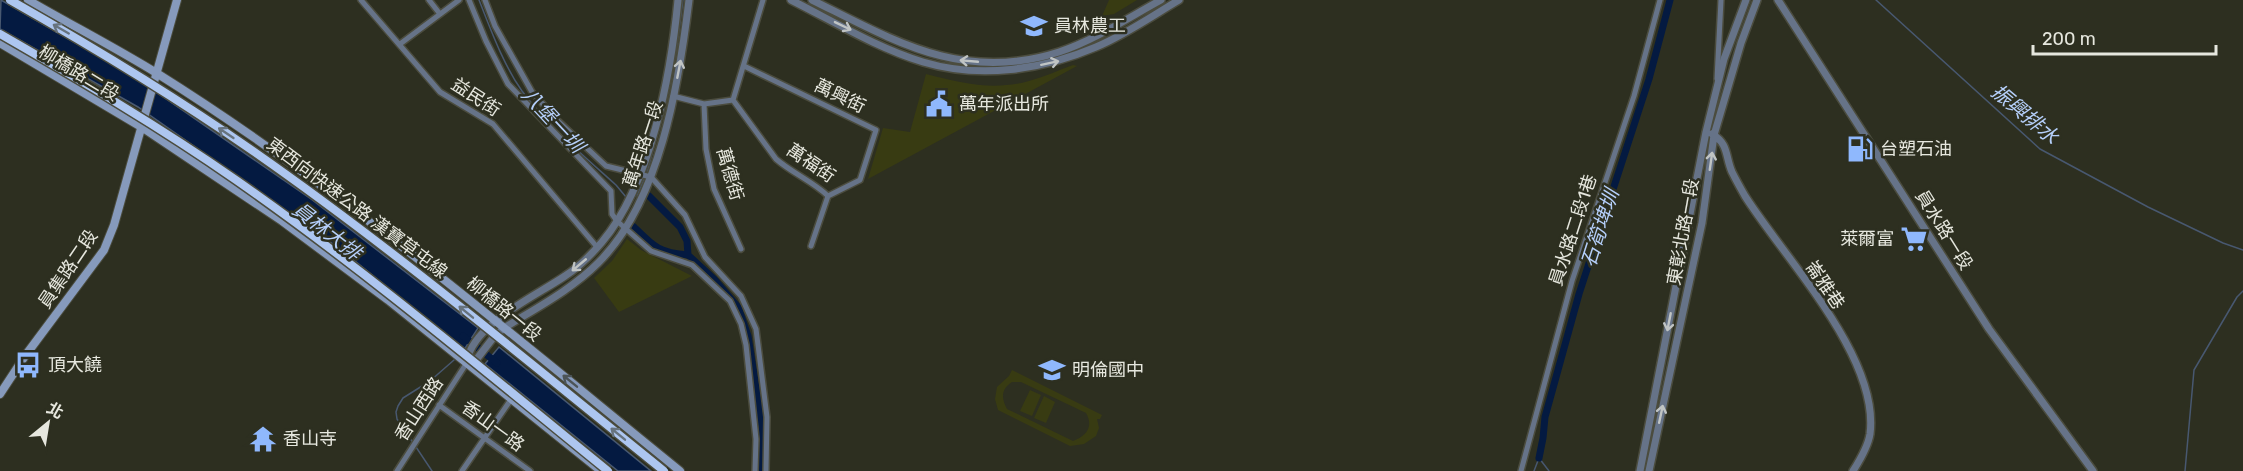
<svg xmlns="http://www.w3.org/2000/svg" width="2243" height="471" viewBox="0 0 2243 471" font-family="Rubik,'Noto Sans TC',sans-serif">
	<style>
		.green { fill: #383b12; fill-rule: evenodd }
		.water { fill: #041a41; stroke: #485870; stroke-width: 1.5 }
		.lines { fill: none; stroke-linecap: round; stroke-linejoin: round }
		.stream { stroke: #485870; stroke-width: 1.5 }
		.canal { stroke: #041a41; stroke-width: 7 }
		.minor-casing { stroke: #4b4c3e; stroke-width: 8 }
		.tertiary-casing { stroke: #4b4c3e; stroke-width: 10 }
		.secondary-casing { stroke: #4b4c3e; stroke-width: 10 }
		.minor { stroke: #667388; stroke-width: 5 }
		.tertiary { stroke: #667388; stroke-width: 7 }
		.secondary { stroke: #869abc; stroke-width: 8 }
		.trunk-bridge-casing { stroke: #4b4c3e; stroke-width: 11; stroke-linecap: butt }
		.trunk-bridge { stroke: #adc6f0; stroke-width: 8 }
		.oneway { stroke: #c0c4c4 }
		.oneway2 { stroke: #67737e }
		.oneway3 { stroke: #4c5457 }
		.labels { text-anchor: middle; stroke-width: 5; stroke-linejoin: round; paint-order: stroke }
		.poi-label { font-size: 18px; fill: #e6e7de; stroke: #2d2f20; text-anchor: start }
		.street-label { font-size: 18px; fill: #e6e7de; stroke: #2d2f20 }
		.water-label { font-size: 20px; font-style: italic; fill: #b5cffa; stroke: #2d2f20 }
	</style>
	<rect width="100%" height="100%" fill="#2d2f20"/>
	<path class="green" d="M1109 0H1137L1114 14 1102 16Z
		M1073 65 1077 66 868 179 883 128 910 132 926 74C960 83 994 91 1029 81 1044 77 1059 70 1073 65Z
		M627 239 641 250 692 276 619 312 594 278 612 261Z
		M1012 370 1102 415 1100 419H1097L1099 428 1096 436 1084 444 1070 446 998 410 995 399 997 387 1009 376ZM1012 382H1021L1086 413C1094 427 1086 436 1073 441L1007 409C1001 398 1001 389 1012 382Z
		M1030 390 1041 395 1032 416 1020 411Z
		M1044 396 1055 402 1046 423 1034 418Z"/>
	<path class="water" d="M1 0 133 76 311 199 478 328 464 350 339 248 138 107 0 29Z
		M499 347 651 471H618L485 364Z"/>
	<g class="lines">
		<path class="stream" d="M479 0C491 30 503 64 522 91 548 126 584 156 616 185L626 197
			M1876 0 2040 149 2148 207 2223 243 2243 250
			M647 173 667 95 677 46 683 0
			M637 196 645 177
			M413 443 397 419 396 412 398 406 403 398 430 381 454 360
			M416 447 432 471
			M1534 471 1539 458 1549 471
			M2185 471 2194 370 2237 297 2243 291"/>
		<path class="canal" d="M649 196 680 227 687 241 688 255 714 279 738 307 748 336 762 427 761 471
			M634 227C654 247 659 253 688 255
			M463 336 497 363
			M1539 458 1543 438 1545 417 1579 294 1649 79 1670 0"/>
		<g class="minor-casing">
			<path id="minor" d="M361 0 440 92 493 124 597 247
				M429 0 440 14
				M469 0 486 41 508 84 611 191 612 214 617 221 651 251 692 265 730 301 741 324 746 345 756 439 755 471
				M485 0 495 26 532 92 557 120 606 166 651 177 685 215 705 257 741 296 756 329 767 417 766 471
				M400 44 459 0
				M744 66 876 130 860 180 828 196
				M1717 79 1721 0
				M673 96 704 104 733 100 763 0
				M733 100 776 159C792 173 812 181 828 196
				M704 104 706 149 714 189 741 249
				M811 246 828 196
				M439 405 530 471
				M397 471 466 364
				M462 471 512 398
				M1521 471 1572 281 1634 96 1660 0"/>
		</g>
		<g class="tertiary-casing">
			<path id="tertiary" d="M791 0C833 21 877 48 923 62 980 79 1042 70 1096 47 1125 35 1152 16 1179 0
				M812 0C895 41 963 83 1059 52 1095 40 1128 18 1161 0
				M1778 0 1989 329 2093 471
				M1712 134C1729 144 1725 156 1732 172 1736 180 1741 189 1745 196 1785 259 1880 357 1870 434 1868 447 1860 460 1853 471
				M467 361C473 324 536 296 565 276 579 267 591 255 602 242 651 184 671 74 678 0
				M469 363 476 360 493 338 504 328C536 308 571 290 598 263 660 202 679 83 689 0
				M1640 471 1706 132 1724 59 1746 0
				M1649 471 1702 223 1714 135 1741 43 1757 0"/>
		</g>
		<g class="secondary-casing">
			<path id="secondary" d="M28 0C71 25 116 48 158 74 343 190 511 334 680 471
				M0 43 143 128 282 221 388 300 601 471
				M0 394 25 356 104 250 114 225 177 0"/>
		</g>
		<use href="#minor" class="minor"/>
		<use href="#tertiary" class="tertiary"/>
		<use href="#secondary" class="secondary"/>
		<g class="trunk-bridge-casing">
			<path id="trunk-bridge" d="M10 0C93 47 174 96 253 151 395 250 529 362 664 471
				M0 34C80 80 160 127 236 180 365 270 486 372 608 471"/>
		</g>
		<use href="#trunk-bridge" class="trunk-bridge"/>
	</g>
	<defs><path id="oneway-shaft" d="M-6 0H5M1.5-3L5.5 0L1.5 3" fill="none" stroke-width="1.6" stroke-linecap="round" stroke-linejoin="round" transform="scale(1.5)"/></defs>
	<g class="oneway">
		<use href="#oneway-shaft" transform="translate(843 26) rotate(26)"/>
		<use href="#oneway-shaft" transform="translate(969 61) rotate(-175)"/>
		<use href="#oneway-shaft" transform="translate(1050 63) rotate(-12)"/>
		<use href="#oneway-shaft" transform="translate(679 69) rotate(-79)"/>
		<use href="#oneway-shaft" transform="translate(1711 161) rotate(-82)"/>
		<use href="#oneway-shaft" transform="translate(579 265) rotate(140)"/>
		<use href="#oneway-shaft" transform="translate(1669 322) rotate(101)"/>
		<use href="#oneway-shaft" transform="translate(1661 414) rotate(-78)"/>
	</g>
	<g class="oneway2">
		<use href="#oneway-shaft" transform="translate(61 29) rotate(-150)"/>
		<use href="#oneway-shaft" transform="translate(226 133) rotate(-146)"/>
		<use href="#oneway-shaft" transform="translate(466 312) rotate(-141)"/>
		<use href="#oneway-shaft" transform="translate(618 434) rotate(-141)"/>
	</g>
	<use class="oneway3" href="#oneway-shaft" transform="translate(570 381) rotate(-141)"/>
	<defs>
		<g id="school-bare" transform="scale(2.07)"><path d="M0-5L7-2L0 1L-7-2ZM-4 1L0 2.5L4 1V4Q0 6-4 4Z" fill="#8fb8fd" stroke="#2d2f20" stroke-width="2.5" paint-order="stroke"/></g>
		<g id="civic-bare" transform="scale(2.07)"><path d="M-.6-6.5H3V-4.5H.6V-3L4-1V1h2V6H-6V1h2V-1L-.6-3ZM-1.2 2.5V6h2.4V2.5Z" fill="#8fb8fd" stroke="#2d2f20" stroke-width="2.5" paint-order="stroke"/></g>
		<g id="fuel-bare" transform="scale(2.07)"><path d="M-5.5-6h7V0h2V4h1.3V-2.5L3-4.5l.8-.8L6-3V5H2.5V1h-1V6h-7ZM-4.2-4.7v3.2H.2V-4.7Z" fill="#8fb8fd" stroke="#2d2f20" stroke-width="2.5" paint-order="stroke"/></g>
		<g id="supermarket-bare" transform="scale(2.07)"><path d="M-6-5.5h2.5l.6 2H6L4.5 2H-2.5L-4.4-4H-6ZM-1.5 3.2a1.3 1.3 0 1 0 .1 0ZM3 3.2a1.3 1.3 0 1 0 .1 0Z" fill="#8fb8fd" stroke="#2d2f20" stroke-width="2.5" paint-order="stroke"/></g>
		<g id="bus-bare" transform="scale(2.07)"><path d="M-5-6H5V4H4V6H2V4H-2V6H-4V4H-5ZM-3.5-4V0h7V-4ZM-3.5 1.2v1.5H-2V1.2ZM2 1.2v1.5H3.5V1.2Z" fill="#8fb8fd" stroke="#2d2f20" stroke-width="2.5" paint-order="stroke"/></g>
		<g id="temple-bare" transform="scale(2.07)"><path d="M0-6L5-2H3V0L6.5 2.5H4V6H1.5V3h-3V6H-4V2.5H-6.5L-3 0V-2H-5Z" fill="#8fb8fd" stroke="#2d2f20" stroke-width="2.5" paint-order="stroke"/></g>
	</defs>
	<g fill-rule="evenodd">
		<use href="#school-bare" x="1034" y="26"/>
		<use href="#civic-bare" x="939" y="104"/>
		<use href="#fuel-bare" x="1860" y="149"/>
		<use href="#supermarket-bare" x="1914" y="239"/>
		<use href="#bus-bare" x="28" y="365"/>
		<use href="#school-bare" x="1052" y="370"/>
		<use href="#temple-bare" x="263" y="439"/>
	</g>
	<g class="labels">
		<g class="poi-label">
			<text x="1054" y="32">員林農工</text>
			<text x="959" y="110">萬年派出所</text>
			<text x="1880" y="155">台塑石油</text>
			<text x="1894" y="245" text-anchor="end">萊爾富</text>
			<text x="48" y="371">頂大饒</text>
			<text x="1072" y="376">明倫國中</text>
			<text x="283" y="445">香山寺</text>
		</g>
		<g class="street-label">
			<text transform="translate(79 73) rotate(31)" y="6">柳橋路二段</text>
			<text transform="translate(840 96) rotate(26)" y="6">萬興街</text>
			<text transform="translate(476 97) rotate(33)" y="6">益民街</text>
			<text transform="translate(643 144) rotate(-72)" y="6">萬年路一段</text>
			<text transform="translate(811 163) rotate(34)" y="6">萬福街</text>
			<text transform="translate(730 174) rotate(74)" y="6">萬德街</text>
			<text transform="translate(357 208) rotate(37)" y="6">東西向快速公路 漢寶草屯線</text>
			<text transform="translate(1573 230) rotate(-72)" y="6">員水路二段1巷</text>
			<text transform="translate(1944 230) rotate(58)" y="6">員水路一段</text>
			<text transform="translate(1683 232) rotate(-80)" y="6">東彰北路一段</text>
			<text transform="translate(68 269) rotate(-56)" y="6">員集路二段</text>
			<text transform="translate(1825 285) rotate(56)" y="6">崙雅巷</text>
			<text transform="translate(504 309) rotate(39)" y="6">柳橋路一段</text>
			<text transform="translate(419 409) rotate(-57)" y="6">香山西路</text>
			<text transform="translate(493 426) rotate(36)" y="6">香山一路</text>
		</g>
		<g class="water-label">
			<text transform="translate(2025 114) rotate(40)" y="7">振興排水</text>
			<text transform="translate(553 120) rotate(47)" y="7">八堡一圳</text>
			<text transform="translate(1600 228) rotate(-72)" y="7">石筍埤圳</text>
			<text transform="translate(327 231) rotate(38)" y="7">員林大排</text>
		</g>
	</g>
	<g transform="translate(48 423) rotate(30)" stroke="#2d2f20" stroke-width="4.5" paint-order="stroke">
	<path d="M0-4.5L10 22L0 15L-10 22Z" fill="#e6e7de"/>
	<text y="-9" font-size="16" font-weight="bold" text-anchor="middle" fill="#e6e7de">北</text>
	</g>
	<path d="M2033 45v9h183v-9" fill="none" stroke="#e6e7de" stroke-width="3"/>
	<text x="2042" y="45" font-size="18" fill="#e6e7de" stroke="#2d2f20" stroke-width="4.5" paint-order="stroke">200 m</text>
</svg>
